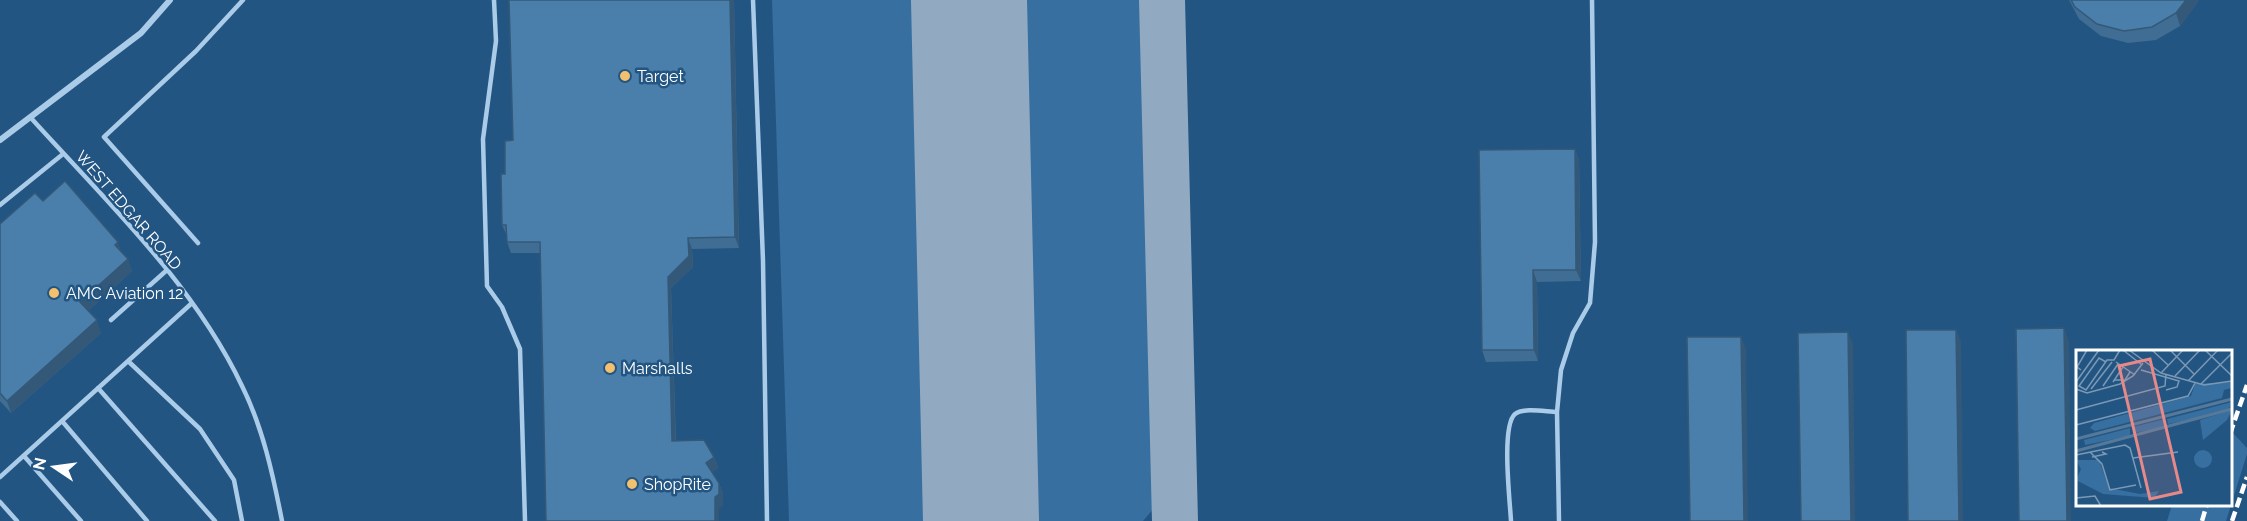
<svg xmlns="http://www.w3.org/2000/svg" width="2247" height="521" viewBox="0 0 2247 521" font-family="Raleway,sans-serif">
	<style>
		.green { fill: #376fa0 }
		.lines { fill: none; stroke-linecap: round; stroke-linejoin: round }
		.taxiway { stroke: #91aac1; stroke-width: 46 }
		.runway { stroke: #91aac1; stroke-width: 116 }
		.service { stroke: #abcce8; stroke-width: 4.5 }
		.minor { stroke: #abcce8; stroke-width: 6 }
		.rail { stroke: #fff; stroke-width: 4.5; stroke-dasharray: 10 4.5; stroke-linecap: butt }
		.wall { fill: #406d93 }
		.shaded-wall { fill: #345978 }
		.building { fill: #4b7fab; stroke: #345978; stroke-width: 1.5 }
		.poi-dot { fill: #f3c16d; stroke: #235583; stroke-width: 2 }
		.labels { text-anchor: middle; stroke-width: 5; stroke-linejoin: round; paint-order: stroke }
		.poi-label { font-size: 16px; fill: #fff; stroke: #235583; text-anchor: start }
		.street-label { font-size: 16px; fill: #fff; stroke: #235583 }
		.inset-river { fill: none; stroke: #567999; stroke-width: 3 }
		.inset-road { fill: none; stroke: #7b99b5; stroke-width: 1.5 }
		.view { fill: #e88989; fill-opacity: 0.15; stroke: #e88989; stroke-width: 3 }
		.inset-edge { fill: none; stroke: #fff; stroke-width: 3 }
	</style>
	<rect width="100%" height="100%" fill="#235583"/>
	<path class="green" d="M772 0H922L934 521H789Z
		M1019 0H1144L1147 8 1159 489 1155 507 1143 521H1031Z
		M2231 431 2247 448V454L2226 521H2167L2172 505 2230 504Z"/>
	<g class="lines">
		<path class="taxiway" d="M1162 0 1175 521"/>
		<path class="runway" d="M969 0 981 521"/>
		<path class="service" d="M494 0 496 41 483 139 487 286 502 307 520 349 525 521
			M753 0 763 261 767 521
			M31 118C107 202 193 283 242 386 263 428 273 475 282 521
			M0 205 63 154
			M198 243 104 137 196 51 243 0
			M111 320 167 270
			M128 361 200 429 234 480 242 521
			M98 388 215 521
			M62 421 147 521
			M24 456 81 521
			M0 477 192 303
			M0 502 17 521
			M1511 521C1510 501 1501 426 1515 414 1524 407 1547 412 1557 412
			M1559 521 1557 412 1561 370 1573 333 1590 303 1595 242 1592 0"/>
		<path class="minor" d="M0 140 141 33 170 0"/>
		<path class="rail" d="M2230 434 2247 385
			M2202 521 2207 504
			M2232 521 2247 477"/>
	</g>
	<path class="wall" d="M734 0 739 248 692 249 693 267 671 288 676 441 714 457 718 468 712 472 719 483 723 494V505L719 508 540 253H511L507 242V236L502 225 505 174 513 140Z
		M2069 0H2198L2197 3 2180 26 2156 40 2128 43 2101 36 2079 19Z
		M1575 149 1579 161 1581 281 1537 282 1538 361 1486 362 1482 350Z
		M0 224 122 253 132 271 88 311 101 333 11 413 0 401Z"/>
	<path class="shaded-wall" d="M730 0H734L739 248 735 237Z
		M2186 0H2198L2197 3 2180 26 2176 13Z
		M1575 149 1579 161 1581 281 1576 270Z
		M688 238 692 249 693 267 671 288 676 452 672 441 668 277Z
		M118 242 122 254 115 245Z
		M128 259 132 271 85 314 80 302Z
		M1533 270 1537 282 1538 361 1534 350Z
		M97 320 101 333 11 413 7 401Z
		M2064 328 2069 341 2071 521H2067Z
		M1956 330 1961 342 1963 521H1959Z
		M1848 332 1853 344 1855 521H1851Z
		M1741 337 1746 349 1748 521H1744Z
		M714 457 718 468 710 474 706 463Z
		M719 483 723 494V505L719 508V521H715V497Z"/>
	<path class="building" d="M509 0H730L735 237 688 238 689 256 668 277 672 441 704 440 714 457 706 463 719 483V494L715 497V521H546L540 242H507L506 225H502L501 174H505V141L513 140Z
		M2071 0H2186L2176 13 2152 27 2124 31 2097 24 2075 7Z
		M1575 149 1576 270H1533L1534 350H1482L1479 150Z
		M65 181 118 242 115 245 128 259 80 302 97 320 7 401 0 393V224L35 193 43 201Z
		M2064 328 2067 521H2019L2016 329Z
		M1906 330H1956L1959 521H1908Z
		M1848 332 1851 521H1801L1798 333Z
		M1687 337H1741L1744 521H1690Z"/>
	<g class="poi-dot">
		<circle cx="625" cy="76" r="6"/>
		<circle cx="54" cy="293" r="6"/>
		<circle cx="610" cy="368" r="6"/>
		<circle cx="632" cy="484" r="6"/>
	</g>
	<g class="labels">
		<g class="poi-label">
			<text x="637" y="82">Target</text>
			<text x="66" y="299">AMC Aviation 12</text>
			<text x="622" y="374">Marshalls</text>
			<text x="644" y="490">ShopRite</text>
		</g>
		<g class="street-label">
			<text transform="translate(129 210) rotate(49)" y="6">WEST EDGAR ROAD</text>
		</g>
	</g>
	<g transform="translate(2076 350)">
		<rect width="156" height="156" fill="#235583"/>
		<path d="M156 32V42L155 38 148 40 146 48 19 81 14 78 18 73 115 46 119 34ZM156 52 152 61 92 74 91 69ZM156 60 151 70 127 90 124 70ZM89 69V77L58 83 57 77ZM54 78V86L9 95 8 90ZM118 109a9 9 0 1 1 18 0a9 9 0 1 1-18 0ZM0 110H23L33 138 64 144 83 141 78 148 27 144 0 130 5 119Z" fill="#376fa0"/>
		<path class="inset-river" d="M0 89 156 49M0 101 156 59"/>
		<path class="inset-road" d="M47 0 66 15M53 0 85 23 128 35 156 31M76 0 92 15M94 0 118 24M129 0 156 26M30 12 23 8 3 36 10 40 31 10H38L44 0M40 12 59 25M5 20 1 17 11 0M65 20 103 31 101 37 90 40M85 23 107 0M99 26 124 0M38 30H49L54 22M112 31 142 0M0 32 23 0M37 32 47 17M125 34 156 3M27 36 42 14M0 39 11 43 44 34 57 26 67 13M15 39 36 12M0 60 89 36 90 24M0 75 112 46 119 33M14 102 26 114 34 140 60 135M0 105 49 95 54 98 65 138M16 107 30 104 26 102M57 108 102 102M0 148 19 146 25 156"/>
		<path class="view" d="M74 9 105 142 74 149 43 16Z"/>
		<rect width="156" height="156" class="inset-edge"/>
	</g>
	<g transform="translate(54 467) rotate(283)" stroke="#235583" stroke-width="4.5" paint-order="stroke">
	<path d="M0-4.5L10 22L0 15L-10 22Z" fill="#ffffff"/>
	<text y="-9" font-size="16" font-weight="bold" text-anchor="middle" fill="#ffffff">N</text>
	</g>
</svg>
